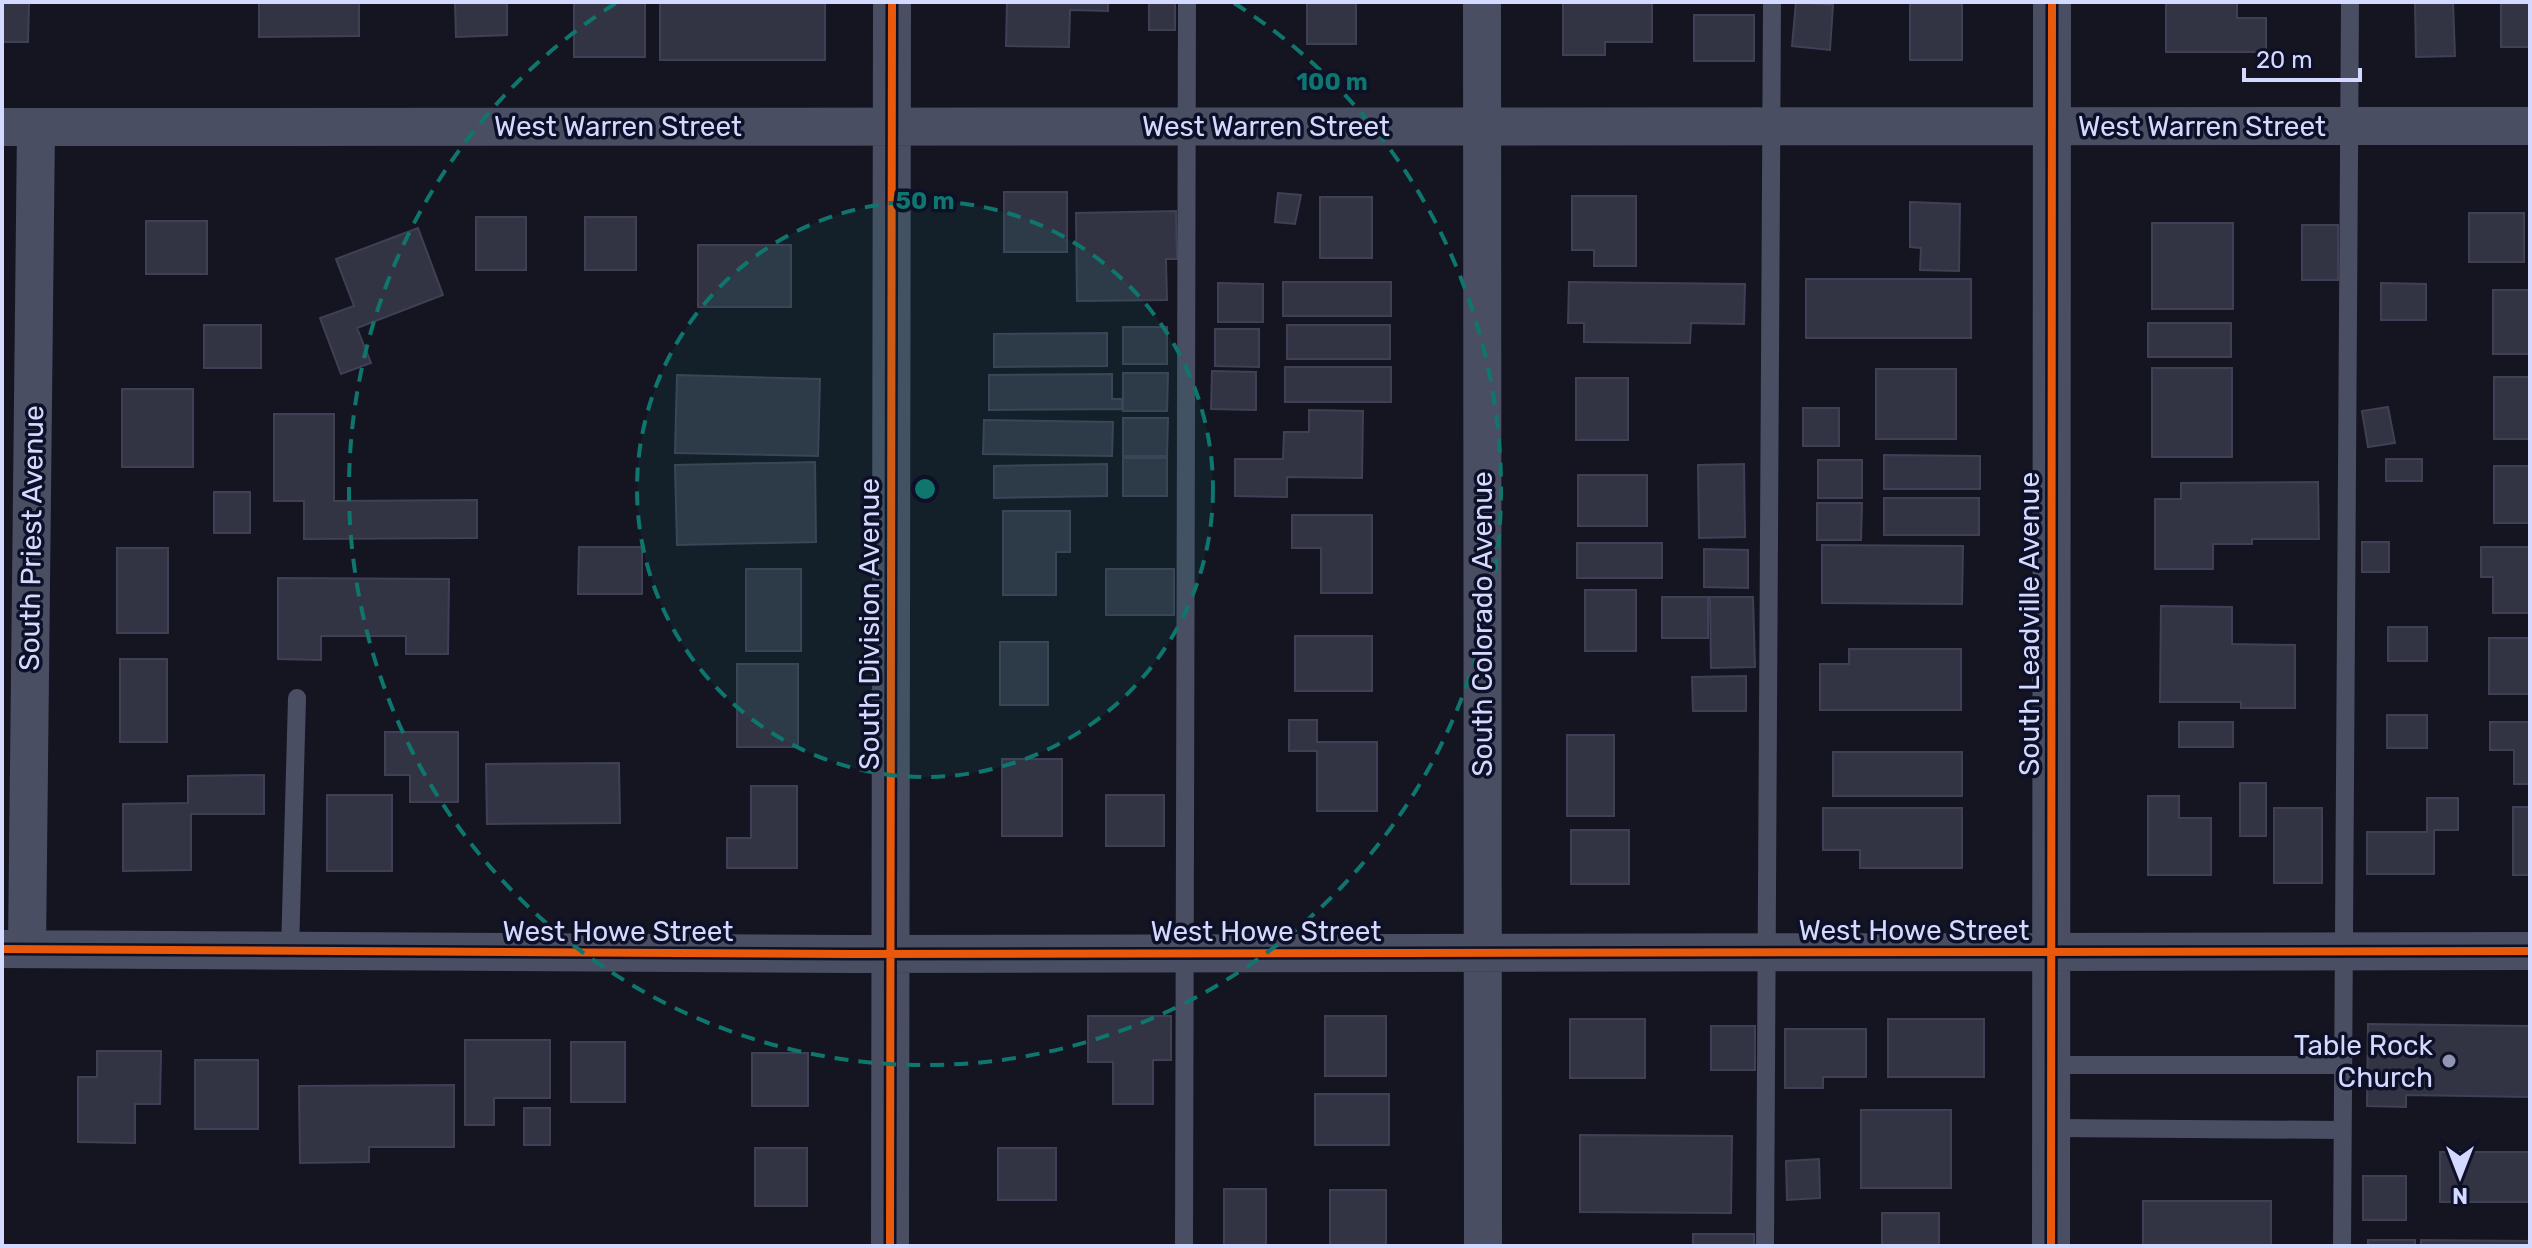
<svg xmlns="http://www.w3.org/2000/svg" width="2532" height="1248" viewBox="0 0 2532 1248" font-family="Rubik,sans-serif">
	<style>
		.building { fill: #323444; stroke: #3f4055; stroke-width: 2 }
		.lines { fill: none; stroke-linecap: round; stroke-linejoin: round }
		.lane { stroke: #494e62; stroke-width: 18 }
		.street { stroke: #494e62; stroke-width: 38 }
		.cycleway-casing { stroke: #0e1027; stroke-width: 13 }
		.cycleway { stroke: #e8590c; stroke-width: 8 }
		.ring { fill: none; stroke: #0f766e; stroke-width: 4; stroke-dasharray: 14 10 }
		.poi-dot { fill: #9195b1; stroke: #0e1027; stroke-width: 3 }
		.labels { text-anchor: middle; stroke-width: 7; stroke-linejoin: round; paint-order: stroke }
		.street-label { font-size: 28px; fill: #d4daff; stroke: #0e1027 }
		.poi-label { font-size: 28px; fill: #d4daff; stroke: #0e1027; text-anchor: end }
		.centre { fill: #0f766e; stroke: #0e1027; stroke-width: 4 }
		.ring-label { font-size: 24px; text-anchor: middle; font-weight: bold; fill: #0f766e; stroke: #0e1027; stroke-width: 7; stroke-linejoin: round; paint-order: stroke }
	</style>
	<rect width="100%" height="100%" fill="#141521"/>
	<path class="building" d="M2 2H29L28 42H2Z
		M259 2H359V36L259 37Z
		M455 2H507V35L456 37Z
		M574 2H645V57H574Z
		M660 2H825V60H660Z
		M1007 2H1108V11L1070 10 1069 47 1006 46Z
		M1149 2H1175V30H1149Z
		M1307 2H1356V44H1307Z
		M1563 2H1652V42H1605V55H1563Z
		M1796 2 1833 5 1830 50 1792 46Z
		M1910 2H1962V60H1910Z
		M2166 2H2237V18H2266V52H2166Z
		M2415 2H2453L2455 56 2416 57Z
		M2501 2H2530V47H2501Z
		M1694 15H1754V61H1694Z
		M1004 192H1067V252H1004Z
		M1278 193 1301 195 1295 224 1275 222Z
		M1572 196H1636V266H1594V250H1572Z
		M1320 197H1372V258H1320Z
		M1910 202 1960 204 1959 271 1920 270 1921 248 1910 247Z
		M1176 211 1177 259H1166L1167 300 1077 301 1076 213Z
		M2469 213H2524V262H2469Z
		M476 217H526V270H476Z
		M585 217H636V270H585Z
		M146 221H207V274H146Z
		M2152 223H2233V309H2152Z
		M2302 225H2338V280H2302Z
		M418 228 443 295 357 328 371 363 341 374 320 318 354 306 336 259Z
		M698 245H791V307H698Z
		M1806 279H1971V338H1806Z
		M1283 282H1391V316H1283Z
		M1569 282 1745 284 1744 324 1691 323 1690 343 1584 342V323H1568Z
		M1218 283 1263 284V322H1218Z
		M2381 283 2426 284V320H2381Z
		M2493 290H2530V354H2493Z
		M2148 323H2231V357H2148Z
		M204 325H261V368H204Z
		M1287 325H1390V359H1287Z
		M1123 327H1167V364H1123Z
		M1215 329H1259V367L1215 366Z
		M1107 333V366L994 367V334Z
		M1285 367H1391V402H1285Z
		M2152 368H2232V457H2152Z
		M1876 369H1956V439H1876Z
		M1212 371 1256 372V410L1211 409Z
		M1123 373H1168L1167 411H1123Z
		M1112 374V399H1122V409L989 410V375Z
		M677 375 820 379 818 456 675 453Z
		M2494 377H2530V439H2494Z
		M1576 378H1628V440H1576Z
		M122 389H193V467H122Z
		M2388 407 2395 443 2368 447 2362 411Z
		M1803 408H1839V446H1803Z
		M1309 410 1363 411 1362 478 1287 477V497L1235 496V459H1283L1284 432H1309Z
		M274 414H334V501L477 500V538L304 539V501H274Z
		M1123 418H1168L1167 456H1123Z
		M984 420 1113 422 1112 456 983 454Z
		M1884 455 1980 456V489H1884Z
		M1123 458H1167V496H1123Z
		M2386 459H2422V481H2386Z
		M1818 460H1862V498H1818Z
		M815 462 816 542 677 545 675 465Z
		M1107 464V496L994 498V466Z
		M1744 464 1745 537 1699 538 1698 465Z
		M2494 466H2530V523H2494Z
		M1578 475H1647V526H1578Z
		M2318 482 2319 539H2252V544H2213V569H2155V499H2181V483Z
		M214 492H250V533H214Z
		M1884 498H1979V535H1884Z
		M1817 503H1862L1861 540H1817Z
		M1003 511H1070V552H1056V595H1003Z
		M1292 515H1372V593H1321V548H1292Z
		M2362 542H2389V572H2362Z
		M1577 543H1662V578H1577Z
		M1822 545 1963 546 1962 604 1822 603Z
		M579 547H642V594H578Z
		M2481 547H2530V613H2493V577H2481Z
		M117 548H168V633H117Z
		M1704 549 1748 550V588L1704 587Z
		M746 569H801V651H746Z
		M1106 569H1174V615H1106Z
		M278 578 449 579 448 654H406V636H321V660L278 659Z
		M1585 590H1636V651H1585Z
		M1662 597H1708V638H1662Z
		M1710 597H1753L1755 667 1711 668Z
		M2161 606 2232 607V644L2295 645V708H2241V702H2160Z
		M2388 627H2427V661H2388Z
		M1295 636H1372V691H1295Z
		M2489 638H2530V694H2489Z
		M1000 642H1048V705H1000Z
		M1849 649H1961V710H1820V664H1849Z
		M120 659H167V742H120Z
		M737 664H798V747H737Z
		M1746 676V711H1693L1692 677Z
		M2387 715H2427V748H2387Z
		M1289 720H1317V742H1377V811H1317V751H1289Z
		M2179 722H2233V747H2179Z
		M2490 722H2530V784H2514V750H2490Z
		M385 732H458V802H410V775H385Z
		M1567 735H1614V816H1567Z
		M1833 752H1962V796H1833Z
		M1002 759H1062V836H1002Z
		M619 763 620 823 487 824 486 764Z
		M264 775V814H191V870L123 871V804L188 803V776Z
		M2240 783H2266V836H2240Z
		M751 786H797V868H727V838H751Z
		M327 795H392V871H327Z
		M1106 795H1164V846H1106Z
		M2148 796H2179V818H2211V875H2148Z
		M2427 798H2458V830H2434V874H2367V832H2427Z
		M2513 807H2530V875H2513Z
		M1823 808H1962V868H1860V850H1823Z
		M2274 808H2322V883H2274Z
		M1571 830H1629V884H1571Z
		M1088 1016H1171V1060H1153V1104H1113V1062H1088Z
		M1325 1016H1386V1076H1325Z
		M1570 1019H1645V1078H1570Z
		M1888 1019H1984V1077H1888Z
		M2368 1024 2530 1026V1097L2406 1095V1107L2367 1106Z
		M1711 1026H1755V1070H1711Z
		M1785 1029H1866V1077H1823V1088H1785Z
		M465 1040H550V1098H494V1125H465Z
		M571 1042H625V1102H571Z
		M97 1051H161L160 1104H135V1143L78 1142V1077H97Z
		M752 1053H808V1106H752Z
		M195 1060H258V1129H195Z
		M454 1085V1147H369V1162L300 1163 299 1086Z
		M1315 1094H1389V1145H1315Z
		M524 1108H550V1145H524Z
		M1861 1110H1951V1188H1861Z
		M1580 1135 1732 1136 1731 1213 1580 1212Z
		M755 1148H807V1206H755Z
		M998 1148H1056V1200H998Z
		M2440 1152H2530V1202H2440Z
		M1819 1159 1820 1198 1787 1200 1786 1161Z
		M2363 1176H2406V1220H2363Z
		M1224 1189H1266V1246H1224Z
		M1330 1190H1386V1246H1330Z
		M2143 1201H2271V1246H2143Z
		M1882 1213H1939V1246H1882Z
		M1693 1234H1754V1246H1693Z
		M2368 1240H2415V1246H2368Z
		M2421 1240 2530 1241V1246H2421Z"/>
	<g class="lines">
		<path class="lane" d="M290 951 297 698
			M2050 1065H2342
			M2050 1128 2342 1130
			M1184 1246 1187 2
			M1765 1246 1772 2
			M2342 1246 2350 2"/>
		<path class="street" d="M1482 2 1483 1246
			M2 127 2530 126
			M2 949 852 954 2530 951
			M27 949 36 127
			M890 1246 892 2
			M2051 1246 2052 2"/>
		<g class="cycleway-casing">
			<path id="cycleway" d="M2 949 852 954 2530 951
				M890 1246 892 2
				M2051 1246 2052 2"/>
		</g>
		<use href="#cycleway" class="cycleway"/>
	</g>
	<circle cx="925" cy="489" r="288" fill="#0f766e" fill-opacity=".12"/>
	<g class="ring">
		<circle cx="925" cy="489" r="288"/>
		<path d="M1234 3A576 576 0 1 1 616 3"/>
	</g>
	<circle class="poi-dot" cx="2449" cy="1061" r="8"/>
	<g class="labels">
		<g class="street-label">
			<text x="618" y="136">West Warren Street</text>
			<text x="1266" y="136">West Warren Street</text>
			<text x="2202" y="136">West Warren Street</text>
			<text transform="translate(31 538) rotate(-89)" y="10">South Priest Avenue</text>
			<text transform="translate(869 624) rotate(-90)" y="10">South Division Avenue</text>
			<text transform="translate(1482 624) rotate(-90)" y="10">South Colorado Avenue</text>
			<text transform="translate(2029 624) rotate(-90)" y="10">South Leadville Avenue</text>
			<text x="1914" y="940">West Howe Street</text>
			<text x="618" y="941">West Howe Street</text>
			<text x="1266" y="941">West Howe Street</text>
		</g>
		<g class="poi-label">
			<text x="2433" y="1055">Table Rock<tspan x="2433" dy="32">Church</tspan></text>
		</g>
	</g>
	<circle cx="925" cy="489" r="12" class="centre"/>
	<g class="ring-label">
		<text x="1332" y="90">100 m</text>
		<text x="925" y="209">50 m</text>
	</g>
	<rect width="2532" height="1248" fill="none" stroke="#d4daff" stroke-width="8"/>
	<g transform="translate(2460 1176) rotate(180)" stroke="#0e1027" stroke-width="6" paint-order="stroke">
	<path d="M0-6L14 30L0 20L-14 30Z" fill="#d4daff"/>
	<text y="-12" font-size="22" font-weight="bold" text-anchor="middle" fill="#d4daff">N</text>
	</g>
	<path d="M2244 68v12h116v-12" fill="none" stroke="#d4daff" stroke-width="4"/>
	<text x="2256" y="68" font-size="24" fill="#d4daff" stroke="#0e1027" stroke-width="6" paint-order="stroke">20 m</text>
</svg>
